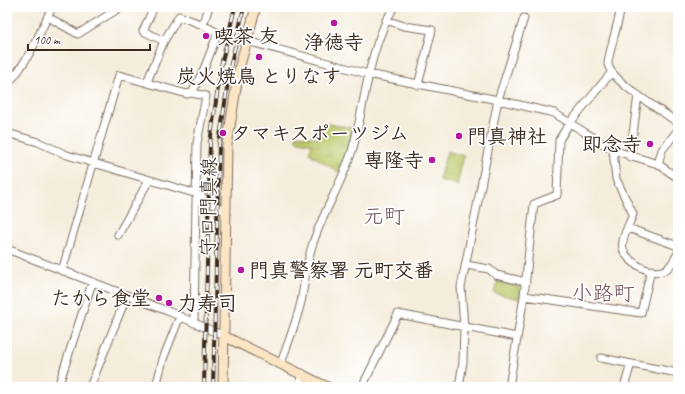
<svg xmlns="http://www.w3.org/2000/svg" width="685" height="394" viewBox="0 0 685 394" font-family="Caveat,'Klee One',sans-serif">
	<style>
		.grass { fill: url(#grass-tufts); stroke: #7c7944 }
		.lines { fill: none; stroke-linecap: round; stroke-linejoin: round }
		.minor-casing { stroke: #7c6e60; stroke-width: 9 }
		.secondary-casing { stroke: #7c6e60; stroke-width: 11 }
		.minor { stroke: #fff; stroke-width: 7 }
		.secondary { stroke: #fce5c4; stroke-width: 9 }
		.rail-casing { stroke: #3b2a1e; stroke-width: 4 }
		.rail { stroke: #fff; stroke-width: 2.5; stroke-dasharray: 8; stroke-linecap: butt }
		.poi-dot { fill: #b5179e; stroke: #fff; stroke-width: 1.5 }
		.labels { text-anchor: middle; stroke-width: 3.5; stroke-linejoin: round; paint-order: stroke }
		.poi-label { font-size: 20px; font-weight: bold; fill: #3b2a1e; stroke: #fff; text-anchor: start }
		.street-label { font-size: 20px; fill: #3b2a1e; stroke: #fff }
		.neighbourhood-label { font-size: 21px; fill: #704d55; stroke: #fff }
	</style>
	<defs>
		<pattern id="grass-tufts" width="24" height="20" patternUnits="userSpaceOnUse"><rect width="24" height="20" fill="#bcc869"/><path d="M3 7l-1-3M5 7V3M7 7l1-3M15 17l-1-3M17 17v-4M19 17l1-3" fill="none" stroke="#a2ac5b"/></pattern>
	</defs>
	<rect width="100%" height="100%" fill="#fff"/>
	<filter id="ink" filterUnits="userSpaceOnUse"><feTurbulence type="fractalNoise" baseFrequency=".025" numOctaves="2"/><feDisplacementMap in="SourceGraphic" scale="8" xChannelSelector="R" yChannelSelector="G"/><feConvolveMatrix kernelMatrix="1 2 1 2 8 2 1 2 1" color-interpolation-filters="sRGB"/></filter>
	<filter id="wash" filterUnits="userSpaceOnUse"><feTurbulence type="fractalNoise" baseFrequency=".012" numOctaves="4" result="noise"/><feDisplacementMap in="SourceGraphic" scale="16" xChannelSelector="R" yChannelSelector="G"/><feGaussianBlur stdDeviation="0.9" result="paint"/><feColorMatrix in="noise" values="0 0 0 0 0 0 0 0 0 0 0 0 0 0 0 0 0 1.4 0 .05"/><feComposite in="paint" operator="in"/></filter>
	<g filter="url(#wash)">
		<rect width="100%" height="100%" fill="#f5eddb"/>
		<path class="grass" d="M323 123 354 128 338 172 309 153 312 144 296 140V135L318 138Z
			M447 151 464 156 457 185 439 180Z
			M497 281 516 286 521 290 519 299 494 293Z"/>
	</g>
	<g filter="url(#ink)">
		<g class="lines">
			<g class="minor-casing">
				<path id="minor" d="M154 7 143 31 164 41
					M621 7C620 17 607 59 608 64 611 82 663 111 678 123
					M48 17 78 34 121 7
					M386 20 404 26 432 30 418 85
					M203 25 209 7
					M147 82 164 41 179 16 203 25 218 33 368 74 498 100 554 113 613 150 658 164 678 178
					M7 85C28 62 39 35 52 7
					M7 133 38 142 67 155 197 194 226 212
					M613 150 616 179 633 214C630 223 620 240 623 249 628 263 651 276 665 270 671 267 675 259 678 253
					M630 157 638 95
					M658 164 662 150 678 130
					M628 228 678 246
					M118 235 149 180
					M7 249 170 312 224 336
					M466 265 489 269 496 275 526 282
					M62 271 119 75 187 94 192 93
					M524 296 641 313 651 270
					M194 322 197 143 206 96 192 93 204 69 218 33
					M601 358 678 373
					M281 363C288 343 296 323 301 302 305 282 306 263 313 243 323 212 342 183 352 151 366 103 367 51 394 7
					M58 387 92 283
					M90 387 127 295
					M156 387 163 359 180 316
					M299 387 302 373
					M362 387 398 314 517 337
					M459 387 463 362 464 327 461 287 498 100 524 18
					M509 387 524 296 534 204 557 195 559 140 569 124 611 73
					M624 387 631 364"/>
			</g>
			<g class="secondary-casing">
				<path id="secondary" d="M224 336 327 387
					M223 387 227 145 239 69 256 7"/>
			</g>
			<use href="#minor" class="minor"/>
			<use href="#secondary" class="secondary"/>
			<g class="rail-casing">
				<path id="rail" d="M204 387 210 143 221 66 235 7
					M213 387 219 144 230 68 244 7"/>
			</g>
			<use href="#rail" class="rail"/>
		</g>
	</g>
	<g class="poi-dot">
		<circle cx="334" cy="23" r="4"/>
		<circle cx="206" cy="36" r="4"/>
		<circle cx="259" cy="57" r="4"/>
		<circle cx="223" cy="133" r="4"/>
		<circle cx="459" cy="136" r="4"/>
		<circle cx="650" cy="144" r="4"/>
		<circle cx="432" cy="160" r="4"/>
		<circle cx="241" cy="270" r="4"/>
		<circle cx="159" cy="298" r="4"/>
		<circle cx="169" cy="303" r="4"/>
	</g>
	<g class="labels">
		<g class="poi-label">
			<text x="214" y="43">喫茶 友</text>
			<text x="334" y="49" text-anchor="middle">浄徳寺</text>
			<text x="259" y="83" text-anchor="middle">炭火焼鳥 とりなす</text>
			<text x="231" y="140">タマキスポーツジム</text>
			<text x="467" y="143">門真神社</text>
			<text x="642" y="151" text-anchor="end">即念寺</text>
			<text x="424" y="167" text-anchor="end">専隆寺</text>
			<text x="249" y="277">門真警察署 元町交番</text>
			<text x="151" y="305" text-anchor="end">たから食堂</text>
			<text x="177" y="310">力寿司</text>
		</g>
		<g class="street-label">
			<text transform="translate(208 207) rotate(-89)" y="7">守口門真線</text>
		</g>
		<g class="neighbourhood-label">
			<text x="384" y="223">元町</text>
			<text x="603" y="300">小路町</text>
		</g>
	</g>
	<rect width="685" height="394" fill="none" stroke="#fff" stroke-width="24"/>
	<path d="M28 44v6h122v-6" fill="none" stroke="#3b2a1e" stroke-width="2"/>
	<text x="34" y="44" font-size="12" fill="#3b2a1e" stroke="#ffffff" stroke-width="3" paint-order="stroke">100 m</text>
</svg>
